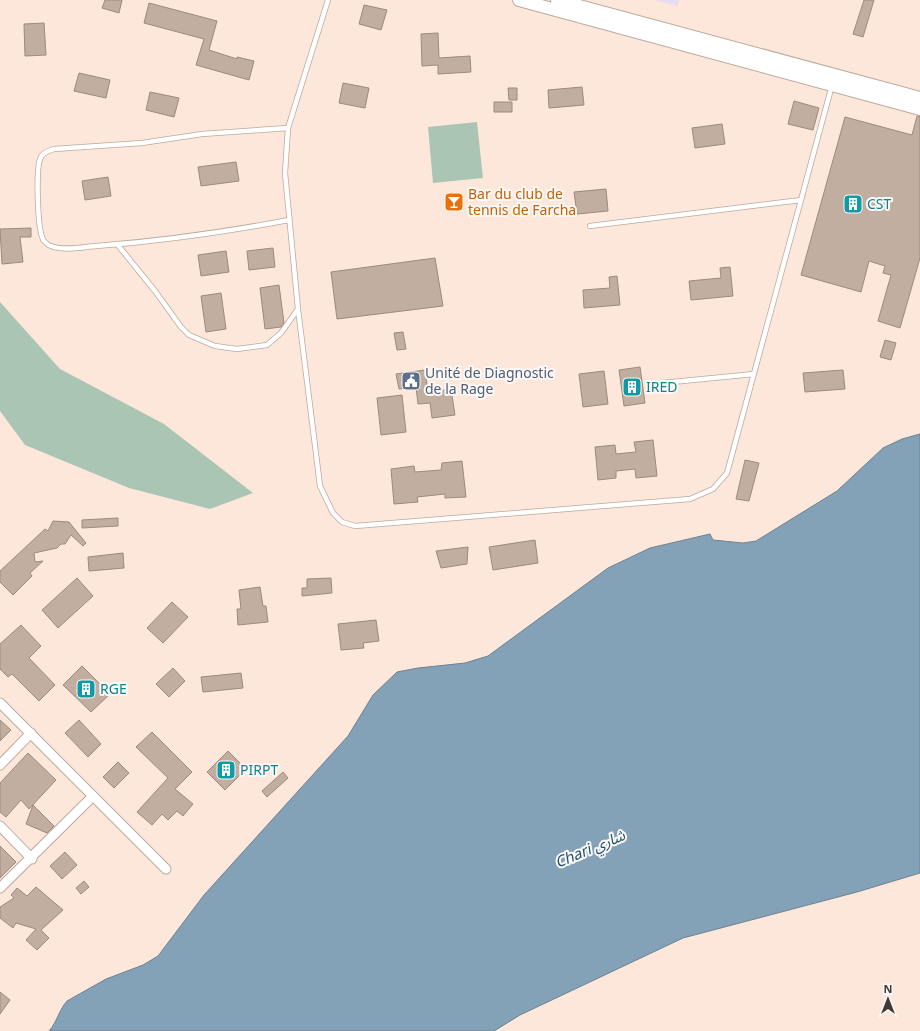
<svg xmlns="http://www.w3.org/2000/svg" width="920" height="1031" viewBox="0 0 920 1031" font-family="Georgia,'Noto Sans Arabic',serif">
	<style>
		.education { fill: #e6ddf2 }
		.green { fill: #abc5b5 }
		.water { fill: #83a1b7; stroke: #6f8290 }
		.building { fill: #c1aea1; stroke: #9c8a7d }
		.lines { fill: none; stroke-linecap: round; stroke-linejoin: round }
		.service-casing { stroke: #bca99d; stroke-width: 6 }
		.minor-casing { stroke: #bca99d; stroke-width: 11 }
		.secondary-casing { stroke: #bca99d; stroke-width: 14 }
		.service { stroke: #fff; stroke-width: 4.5 }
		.minor { stroke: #fff; stroke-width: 9 }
		.secondary { stroke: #fff; stroke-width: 12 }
		.labels { text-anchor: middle; stroke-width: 4; stroke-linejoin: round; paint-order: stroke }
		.food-label { font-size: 14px; fill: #c56008; stroke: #fcf8f5; text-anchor: start }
		.culture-label { font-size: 14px; fill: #0d838f; stroke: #fcf8f5; text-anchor: start }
		.service-label { font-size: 14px; fill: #4e5e75; stroke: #fcf8f5; text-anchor: start }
		.water-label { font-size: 15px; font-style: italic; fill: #1c5071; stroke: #fcf8f5 }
	</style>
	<rect width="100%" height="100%" fill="#fce7da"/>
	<path class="education" d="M654 0H679L678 6Z"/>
	<path class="green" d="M477 122 483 178 433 183 428 127Z
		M0 302 60 369 164 424 253 493 210 509 129 488 25 445 0 411Z"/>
	<path class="water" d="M920 434V873L857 892 683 938 520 1015 494 1031H49C57 1022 59 1010 67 1001L106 979 143 965 158 956 204 895 348 736 373 695 397 672 418 668 465 663 488 656 608 568 650 548 710 534 713 540 743 543 756 541 837 491 883 448 902 439Z"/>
	<path class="building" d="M105 0H122L119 13 102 8Z
		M864 0H874L863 37 853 34Z
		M149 3 217 21 209 50 237 59V57L254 61 249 80 196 65 204 39 144 23Z
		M364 5 387 10 381 30 359 24Z
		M44 23 46 55 25 56 24 24Z
		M438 33 439 58 470 56 471 72 438 74V65L422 66 421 34Z
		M79 73 110 80 106 98 74 91Z
		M343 83 369 88 365 108 339 103Z
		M582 87 584 105 549 108 548 90Z
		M508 88H517V100H509Z
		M150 92 179 98 174 117 146 110Z
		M794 101 819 108 813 130 788 124Z
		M494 102H512V112H494Z
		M917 116H920V258L900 328 878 321 891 275 883 273 885 266 869 261 861 292 801 275 845 117 912 135Z
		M722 124 725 144 695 148 692 128Z
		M236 162 239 181 201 186 198 167Z
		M108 177 111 196 85 200 82 181Z
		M606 189 608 211 577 214 574 192Z
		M31 228V237H20L23 262 2 264 0 229Z
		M273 248 275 267 249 270 247 251Z
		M226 251 229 272 201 276 198 255Z
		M435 258 443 306 337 319 331 272Z
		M730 267 733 296 691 300 689 281 721 278 720 268Z
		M617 276 620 305 584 308 583 290 610 288 609 277Z
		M279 285 284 323 281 327 265 329 260 288Z
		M221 293 226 329 206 332 201 296Z
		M403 332 406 349 397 350 394 333Z
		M885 340 896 343 891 360 880 357Z
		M640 367 645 403 624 406 619 370Z
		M425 370 428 392 451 389 455 415 432 418 430 403 418 404 416 387 399 389 396 374Z
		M843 370 845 389 805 392 803 373Z
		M604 371 608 404 583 407 579 374Z
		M402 395 406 432 381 435 377 398Z
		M653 440 657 476 636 478 635 469 616 471V478L598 480 595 447 615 445 616 454 636 452 634 442Z
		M745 460 759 463 749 501 736 499Z
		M462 461 466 497 445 498V494L417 497 418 502 394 504 391 469 414 466 415 472 441 470 442 463Z
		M118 518V526L82 528V520Z
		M53 521 69 522 86 543 83 546 71 535 65 544H61L57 548 34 553 35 562 43 561 30 573 32 576 13 595 0 582V571L45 529 48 531Z
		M535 540 538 563 493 570 489 547Z
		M468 547 467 564 441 568 436 551Z
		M123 553 124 568 89 571 88 557Z
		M77 578 93 596 58 628 42 610Z
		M331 578 332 593 302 596V588H307V579Z
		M260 587 263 606H266L268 622 238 625 237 609H241L239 590Z
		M172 602 188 617 163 643 147 628Z
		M376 620 379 641 363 643 364 648 341 650 338 624Z
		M21 625 41 646 29 658 55 685 39 701 12 674 8 677 0 669V644Z
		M82 666 110 694 91 712 63 685Z
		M173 668 185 681 169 697 156 684Z
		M241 673 243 688 203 692 201 677Z
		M0 720 11 730 0 741Z
		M79 720 101 744 88 757 65 733Z
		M152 732 192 772 175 789 193 804 183 816 177 811 168 820 162 814 152 825 137 812 168 778 136 747Z
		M228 751 246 769 225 790 207 772Z
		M28 753 56 780 29 809 21 800 6 817 0 812V783Z
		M118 762 129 773 114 788 103 777Z
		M283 772 288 778 267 797 262 791Z
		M33 805 54 826 47 833 26 824Z
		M0 846 16 862 0 878Z
		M65 852 77 865 62 879 50 866Z
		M84 881 89 887 81 894 76 888Z
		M36 887 63 910 41 930 49 938 37 950 26 940 36 929 16 923 13 928 0 918V907L14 898 11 895 17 888 27 896Z
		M0 992 10 1000 0 1014Z"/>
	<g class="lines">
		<g class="service-casing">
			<path id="service" d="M328 0 288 128 285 173 298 309 320 486 333 513 342 522 355 526 690 499 713 489 727 473 801 200
				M288 128 202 134 142 143 54 149C48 151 42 153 40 159 36 170 37 232 44 241 45 242 49 246 51 246 63 251 83 247 96 246 161 241 225 232 289 220
				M590 226 801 200 832 85
				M117 244 155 291 181 327 189 335 215 346 237 349 267 345 281 333 298 309
				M662 383 754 374"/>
		</g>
		<g class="minor-casing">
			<path id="minor" d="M0 703 166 869
				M0 765 31 733
				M0 826 32 859
				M0 888 92 797"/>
		</g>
		<g class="secondary-casing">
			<path id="secondary" d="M519 0 920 109
				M557 0 920 98"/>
		</g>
		<use href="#service" class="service"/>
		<use href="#minor" class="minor"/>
		<use href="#secondary" class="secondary"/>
	</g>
	<defs>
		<g id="bar-square" transform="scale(1)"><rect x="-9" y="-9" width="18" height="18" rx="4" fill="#e8710a" stroke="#fcf8f5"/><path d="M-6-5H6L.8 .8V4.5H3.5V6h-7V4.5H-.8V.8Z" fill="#fff"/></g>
		<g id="building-square" transform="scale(1)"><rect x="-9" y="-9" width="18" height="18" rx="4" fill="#0f9aa8" stroke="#fcf8f5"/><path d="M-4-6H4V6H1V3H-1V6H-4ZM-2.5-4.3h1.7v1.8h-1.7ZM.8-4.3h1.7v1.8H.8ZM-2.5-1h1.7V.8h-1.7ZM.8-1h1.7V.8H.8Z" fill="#fff"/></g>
		<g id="civic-square" transform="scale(1)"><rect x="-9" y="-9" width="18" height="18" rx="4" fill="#5c6f8a" stroke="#fcf8f5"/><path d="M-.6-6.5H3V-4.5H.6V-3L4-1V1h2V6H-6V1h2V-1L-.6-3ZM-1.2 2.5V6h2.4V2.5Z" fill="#fff"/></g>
	</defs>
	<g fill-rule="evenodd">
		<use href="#bar-square" x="454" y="202"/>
		<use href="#building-square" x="853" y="204"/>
		<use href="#civic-square" x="411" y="381"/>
		<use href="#building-square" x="632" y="387"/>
		<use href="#building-square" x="86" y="689"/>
		<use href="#building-square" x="226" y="770"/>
	</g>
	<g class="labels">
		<g class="food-label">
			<text x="468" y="199">Bar du club de<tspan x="468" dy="16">tennis de Farcha</tspan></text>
		</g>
		<g class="culture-label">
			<text x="867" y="209">CST</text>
			<text x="646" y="392">IRED</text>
			<text x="100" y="694">RGE</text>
			<text x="240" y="775">PIRPT</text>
		</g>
		<g class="service-label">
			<text x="425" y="378">Unité de Diagnostic<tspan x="425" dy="16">de la Rage</tspan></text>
		</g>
		<g class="water-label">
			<text transform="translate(590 849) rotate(-23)" y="5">Chari شاري</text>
		</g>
	</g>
	<g transform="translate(888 999)" stroke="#fcf8f5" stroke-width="3" paint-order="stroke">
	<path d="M0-3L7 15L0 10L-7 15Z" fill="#413934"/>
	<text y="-6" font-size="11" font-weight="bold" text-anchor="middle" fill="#413934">N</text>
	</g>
</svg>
